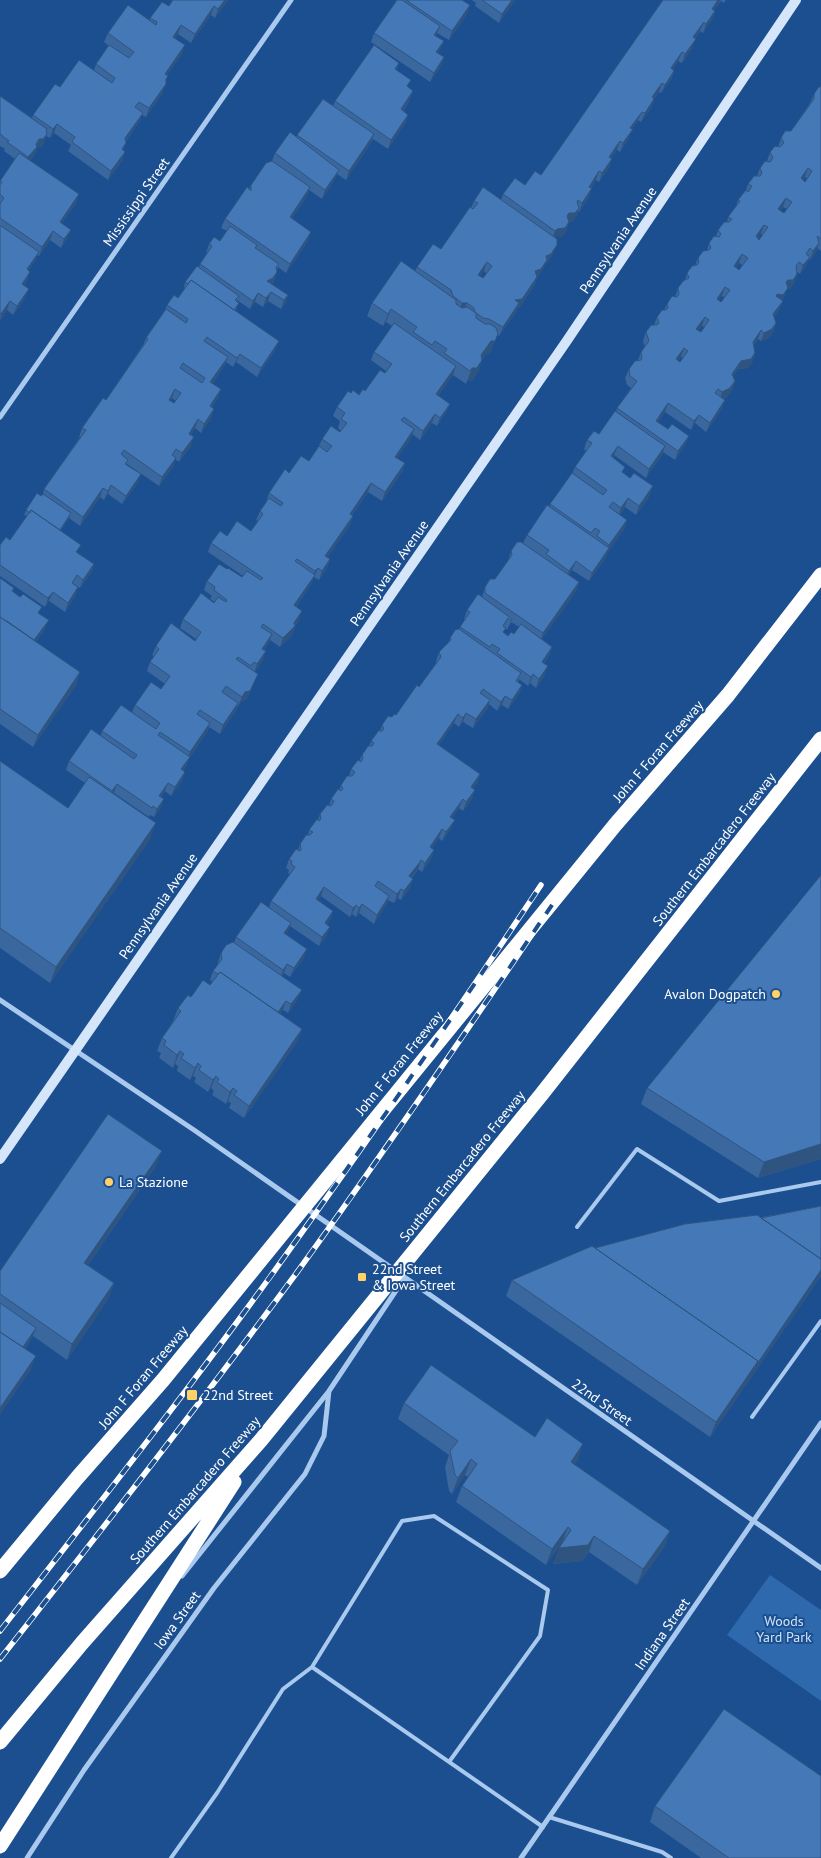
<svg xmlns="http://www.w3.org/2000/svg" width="821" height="1858" viewBox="0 0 821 1858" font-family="'PT Sans',sans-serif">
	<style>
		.green { fill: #2e69ad }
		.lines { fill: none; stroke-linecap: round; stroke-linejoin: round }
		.lane { stroke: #a9c9ee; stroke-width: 4 }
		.street { stroke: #a9c9ee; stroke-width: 5 }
		.secondary { stroke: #d6e6fa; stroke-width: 10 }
		.highway { stroke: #fff; stroke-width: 15 }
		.rail-casing { stroke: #fff; stroke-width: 5.5 }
		.rail { stroke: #1b4f8f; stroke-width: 4; stroke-dasharray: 11; stroke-linecap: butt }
		.wall { fill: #3a679d; fill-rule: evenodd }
		.shaded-wall { fill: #305480 }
		.building { fill: #4478b7; stroke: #305480; fill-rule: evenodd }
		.poi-dot { fill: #ffd166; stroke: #1b4f8f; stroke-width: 2 }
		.labels { text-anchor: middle; stroke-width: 4; stroke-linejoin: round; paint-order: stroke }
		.street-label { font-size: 14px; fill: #fff; stroke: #1b4f8f }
		.poi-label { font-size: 14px; fill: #fff; stroke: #1b4f8f; text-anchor: start }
		.park-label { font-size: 14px; fill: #cfe3fa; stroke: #1b4f8f }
	</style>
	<rect width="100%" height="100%" fill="#1b4f8f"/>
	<path class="green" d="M770 1575 821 1610V1701L727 1635Z"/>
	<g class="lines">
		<path class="lane" d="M577 1227 637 1149 719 1201 821 1182
			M752 1417 821 1321
			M312 1667 543 1827
			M549 1817 662 1852 671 1858
			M171 1858 217 1793 283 1689 312 1667 402 1521 434 1516 548 1590 540 1636 449 1762"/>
		<path class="street" d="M0 417 291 0
			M0 1000 194 1130 821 1568
			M182 1576 329 1391 405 1277
			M27 1858 84 1770 214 1588 305 1474 324 1436 329 1391
			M521 1858 821 1423"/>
		<path class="secondary" d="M0 1159 566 342 796 0"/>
		<path class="highway" d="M0 1571 77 1478 163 1380 615 825 728 695 821 575
			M0 1742 82 1643 261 1440 541 1095 821 739
			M0 1846 234 1482"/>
		<g class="rail-casing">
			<path id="rail" d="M0 1631C91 1514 183 1397 270 1277 363 1148 453 1017 541 885
				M0 1659C101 1531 201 1402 298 1271 387 1148 473 1022 558 896"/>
		</g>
		<use href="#rail" class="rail"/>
	</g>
	<path class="wall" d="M172 0H228L215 18 211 15 191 43 178 34 175 38 182 54 167 75 163 92 146 117 142 115 139 122 126 141 123 150 125 152 122 161 108 180 68 151 71 145 54 133 50 138 46 136 44 143 40 148H37L34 156 30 160 76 203 62 223 67 239 61 248 50 240 39 256 37 255 35 261 28 271 27 281 24 285 25 298 13 315 7 310 0 321V181L15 159 4 151 5 149 0 146V96L32 118 33 115 60 87 94 70 96 64 109 46 104 42 108 33 149 20 150 18 169 6Z
		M397 0H462L470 5 467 14 449 40 437 33 436 36 444 41 438 53 444 57 441 66 430 82 371 42 374 33Z
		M472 0H515L499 23 475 6 476 3Z
		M663 0H726L724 3 721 1 714 10 715 11 712 19 703 33 700 31 695 39 692 48 682 63 678 61 673 69 674 71 671 80 661 93 659 92 654 99 651 108 641 122 638 120 632 129 629 138 620 152 617 150 611 158 609 168 599 182 596 180 591 188 589 197 579 212 578 211 576 217 572 222H569L566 231 562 237H555L553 254 547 263 545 264 543 269 537 278 534 286 519 308H517L516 312 499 336 497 335 490 353 486 354 482 360 478 372 472 381H467L466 384 453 375 438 396 450 404 446 412 437 426 432 423 420 440 412 434 411 438 397 458 405 463 402 472 382 501 368 492 352 515 353 516 350 525 327 558 330 559 327 568 319 580 314 577 311 584 296 607 299 620 295 626 292 635 280 647 270 640 264 650 263 660 255 672 254 683 246 700 242 701 238 706V705L235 712 220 734 209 727 207 732 190 757 186 766 183 771 182 781 171 796 165 791 161 797V808L154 817 150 815 149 817 114 793 113 794 150 839 50 983 0 948V761L68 808 85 783 66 770 69 761 101 736 102 731 132 712 135 705 161 689 165 684 147 671 150 662 154 656 152 655 156 646 195 641 196 639 180 628 183 619 215 602 210 599 212 596 204 590 207 581 227 569 242 577 243 576 208 552 211 543 227 536 251 531 258 521 256 520 260 511 266 502 269 493 289 473 309 461 319 446 322 439 340 432 341 431 338 428 340 421 333 416 337 407 351 393 359 395 365 391 386 371 371 360 374 352 392 326 386 322 383 326 367 316 372 303 415 271 417 267 441 249 471 208 474 201 501 200 503 194 525 185 541 175ZM484 271 487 274 483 278 480 276Z
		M399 63 396 70 408 87 410 100 403 111 408 115 405 124 388 149 373 139 371 143 346 180 337 174 335 179 322 199 309 190 307 196 292 218 308 241 286 273 278 267 274 281 272 284 288 295 285 304 281 309 268 301 263 307 255 302 250 309 237 300 236 301 239 303 235 311 275 350 257 377 236 362 233 367 226 362 224 366 212 384 221 389 218 398 212 407 214 409 211 418 201 433 195 428 191 435V446L179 462 175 459 173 467 159 486 127 464V465L138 483 122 504 108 494 104 500 100 497 80 526 69 518 61 530 78 553 94 564 91 573 80 588 78 587 75 596 65 612 49 601 45 607 0 576V545L10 540 27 516 24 515 26 510 43 494 44 489 80 437H79L82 428 106 400 143 345 146 338 165 310 167 305 178 298 185 288 184 287 185 282 199 268 200 264 207 253H206L209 244 220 241 227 231 221 228 225 219 249 189 251 185 272 161 275 153 297 137V135L333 106 335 101ZM172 398 176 401 174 403 171 401Z
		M821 85V251L817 248 816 252 810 260 809 259 806 266 800 274 797 272 794 283 790 289H787L784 297 782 300 783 301 779 310 774 317 776 323 773 332 769 338 761 341 758 339 753 346 755 353 752 362 748 368 738 369 733 376 735 381 732 390 727 397 723 399 722 409 706 432 695 423 691 430 665 412 658 422 668 429 689 436 685 445 675 460 663 452 662 455 646 478 614 455 613 458 623 473 650 495 636 515 625 507 620 515 627 520 624 529 608 552 606 557 589 581 572 570 569 575 579 582 576 591 542 639 552 647 549 656 544 663 545 675 536 688 530 683 528 686 519 679 518 682 522 685 519 694 508 709 502 705 497 711 489 704 487 709 473 728 463 722 459 727 454 723 439 745 480 774 477 783 473 788 472 799 463 811 459 808 452 818 451 829 442 841 439 838 432 848 434 850 431 859 422 872 418 869 417 871 412 878 410 888 401 900 398 898 394 903 388 900 386 905 374 924 359 913 356 917 352 914 350 917 321 896 318 900 333 911 330 920 327 924V935L319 946 290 926 286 934 304 958 290 977 284 973 282 976 298 999 288 1013 283 1010 280 1014 302 1029 297 1042 244 1118 229 1108 231 1103 228 1101 226 1104 212 1095 214 1091 211 1088 208 1092 194 1082 196 1078 193 1076 190 1080 177 1071 178 1066 175 1064 173 1068 159 1058 161 1053 157 1051 162 1038 173 1021 178 1008 191 997 210 985 213 982 210 980 213 971 218 964V962L221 953 234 943 236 937 269 908 271 901 290 874 288 873 289 870 286 868 289 859 298 850 300 844 308 835 309 830 318 820 320 814 329 805 331 799 339 790 341 785 349 776 351 769 359 761 362 755 369 746 371 741 380 731 382 725 392 717 396 715 419 687 436 663V661L439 652 448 643 450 638 459 629 465 620 464 619 467 610 482 597 485 587 495 579 508 561 511 551 523 543 527 535 549 507 550 504 572 474 575 467 586 451 584 449 587 440 599 434 616 412 617 408 631 388 627 385 625 378 629 369 638 360 641 352 645 347 643 341 646 332 654 325 657 317 664 310 667 304 675 297 678 288 685 280 687 273 695 265 698 258 707 250 709 243 716 236 718 230 727 222 728 217 736 206 738 200 746 190 748 184 757 176 760 168 767 161 770 152 778 147 781 138 791 131 810 103 814 94ZM805 177 807 178 805 182 803 180ZM783 207 787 209 784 213 780 211ZM761 234 762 235 759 240 758 238ZM739 263 742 265 739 270 736 267ZM722 296 725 298 721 302 718 300ZM702 326 704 327 701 332 698 330ZM681 357 683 359 680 362 678 361ZM511 622 519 627 514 634 508 636 504 633V627L507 630Z
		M0 578 14 588 13 591 40 614 45 629 36 642 80 672 76 685 33 747 0 724Z
		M647 1088 821 1159 758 1178 641 1104Z
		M156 1166 88 1265 114 1283 108 1299 67 1360 33 1336 25 1349 31 1369 0 1414V1271Z
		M821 1206V1276L710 1437 506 1296 512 1280 595 1248Z
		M404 1403 535 1437 578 1460 574 1465 670 1531 664 1547 637 1585 589 1552 582 1561 553 1564 562 1543 546 1565 456 1502 462 1486 468 1477 465 1475 452 1494 449 1491 445 1467 449 1455 398 1419Z
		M655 1806 821 1858H701L650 1822Z"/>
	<path class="shaded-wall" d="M225 0H228L215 18 218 9Z
		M512 0H515L499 23 502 14Z
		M718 0H721L709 18 712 9Z
		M470 5 467 14 449 40 452 31Z
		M214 6 211 15 191 43 195 34Z
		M715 11 712 19 703 33 706 24Z
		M704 22 700 31 690 46 693 37Z
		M181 25 178 34 170 45 173 37Z
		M440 26 436 35 431 44 434 35Z
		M696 39 692 48 682 63 685 54Z
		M444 41 440 50 433 61 436 52Z
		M185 45 182 54 162 83 165 74Z
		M682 52 678 61 668 77 671 68Z
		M444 57 441 66 430 82 434 73Z
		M674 71 671 80 661 93 665 85Z
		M662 83 659 92 649 106 652 97Z
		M166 84 163 92 146 117 149 108Z
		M413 91 410 100 397 118 401 109Z
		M654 99 651 108 641 122 645 113Z
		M642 112 638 120 627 137 630 128Z
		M143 113 139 122 122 146 125 138Z
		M408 115 405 124 388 149 391 140Z
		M57 124 54 133 50 138 53 129Z
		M47 129 44 138 47 134 44 143 40 148H37L34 156 24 165 28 157Z
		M633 129 629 138 620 152 623 143Z
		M374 134 371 143 346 180 349 171Z
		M620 141 617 150 606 166 609 157Z
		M125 152 122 161 108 180 111 171Z
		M612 159 609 168 599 182 602 173Z
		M808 168 805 177 797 187 801 178Z
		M339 170 335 179 322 199 325 190Z
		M599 171 596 180 586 196 589 187Z
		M310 187 307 196 286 226 290 217Z
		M592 188 589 197 579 212 582 203Z
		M79 194 76 203 56 231 60 222Z
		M786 198 783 207 775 218 778 209Z
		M579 208 576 217 572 222H566L567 216 569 213Z
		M569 222 566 231 562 237H554L552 240 555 231 557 229Z
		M764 225 761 234 753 245 756 236Z
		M71 230 67 239 61 248 64 239Z
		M53 231 50 240 39 256 42 247Z
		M311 232 308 241 286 273 290 264Z
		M819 243 816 252 810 260 813 251Z
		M557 245 553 254 547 263 545 264 543 269 537 278 534 286 519 308H517L516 312 499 336 515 300 546 256Z
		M39 252 35 261 23 278 27 269Z
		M742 254 739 263 731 275 734 266Z
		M810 257 806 266 800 274 803 265Z
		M487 262 484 271 475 284 478 275Z
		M30 272 27 281 19 293 22 284Z
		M277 272 274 281 270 287 267 281Z
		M797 274 794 283 790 289H787L784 297 779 304 776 296 783 291 788 280Z
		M725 287 722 296 713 308 717 299Z
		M29 289 25 298 13 315 17 306Z
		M271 292 268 301 263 307 266 298Z
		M258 293 255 302 250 309 253 301Z
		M288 295 285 304 281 309 284 300Z
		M10 301 7 310 0 321 1 314Z
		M783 301 779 310 770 323 773 314Z
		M462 303H467L464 311 459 312Z
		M391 309 386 322 383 326 388 314Z
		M705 317 702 326 693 338 696 329Z
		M776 323 773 332 769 338 761 341 764 333Z
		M761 330 758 339 749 351 753 342Z
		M498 334 490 353 486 354 477 368 481 355 491 341Z
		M279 341 275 350 257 377 261 368Z
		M684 348 681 357 673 368 676 359Z
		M755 353 752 362 748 368 738 369 729 383 732 374 741 361Z
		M240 354 236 362 233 367 237 358Z
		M228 357 224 366 207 391 210 382Z
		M482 360 478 372 472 381H467L466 384 472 368Z
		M456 366 453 375 433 403 436 394Z
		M735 381 732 390 727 397 719 401 722 392Z
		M175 389 172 398 166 409 169 400Z
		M221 389 218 398 206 415 210 406Z
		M725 400 722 409 706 432 710 423Z
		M668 403 665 412 653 430 656 421Z
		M450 404 446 412 437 426 440 418Z
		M214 409 211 418 201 433 204 424Z
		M435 414 432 423 420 440 423 431Z
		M699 415 695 423 691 430 694 421Z
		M198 419 195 428 186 443 189 434Z
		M414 429 411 438 392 466 395 457Z
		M689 436 685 445 675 460 678 451Z
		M194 437 191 446 179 462 182 453Z
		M618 446 614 455 607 465 611 456Z
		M665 446 662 455 646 478 649 469Z
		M176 458 173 467 159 486 162 477Z
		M405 463 402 472 382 501 385 492Z
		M141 474 138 483 122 504 126 496Z
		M371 483 368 492 346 523 350 514Z
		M111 485 108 494 104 500 108 491Z
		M653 486 650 495 636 515 639 506Z
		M103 488 100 497 80 526 83 517Z
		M628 498 625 507 618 517 621 508Z
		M71 513 69 518 55 538 57 533Z
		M353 516 350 525 322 565 325 556Z
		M627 520 624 529 608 552 606 557 589 581 592 573 607 550 609 545Z
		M330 559 327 568 319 580 322 571Z
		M576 561 572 570 565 580 569 571Z
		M94 564 91 573 80 588 83 580Z
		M318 568 311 584 291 614 294 605 312 578 315 571Z
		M579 582 576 591 540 642 543 633Z
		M78 587 75 596 65 612 68 603Z
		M53 592 49 601 45 607 48 598Z
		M302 611 299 620 293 628 295 626 292 635 280 647 283 638Z
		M49 620 45 629 31 649 34 640Z
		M272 634 269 643 259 658 262 649Z
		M552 647 549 656 539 670 542 662Z
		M266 651 263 660 254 673 257 664Z
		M548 666 545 675 536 688 539 679Z
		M80 672 76 685 33 747 38 735Z
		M258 674 246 700 242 701 238 706 242 697Z
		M533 674 530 683 528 686 531 677Z
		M522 685 519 694 508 709 512 700Z
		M505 696 502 705 497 711 501 702Z
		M490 700 487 709 473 728 476 719Z
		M238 703 235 712 220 734 223 725Z
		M466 713 463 722 459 727 463 718Z
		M458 714 454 723 434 752 437 744Z
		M210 723 207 732 187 761 190 752Z
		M190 757 186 766 178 778 181 769Z
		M185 772 182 781 171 796 175 787Z
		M480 774 477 783 468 796 471 787Z
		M168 783 165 791 156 805 159 796Z
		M117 784 114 793 109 800 112 791Z
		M475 790 472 799 463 811 466 802Z
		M164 799 161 808 154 817 157 809Z
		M463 799 459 808 447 825 450 817Z
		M455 820 451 829 442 841 446 832Z
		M156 823 150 839 50 983 56 967Z
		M442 829 439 838 427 856 430 847Z
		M434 850 431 859 422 872 425 863Z
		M421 860 418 869 406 885 409 876Z
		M413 879 410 888 401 900 404 891Z
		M324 887 321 896 313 908 316 899Z
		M401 889 398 898 394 903 397 894Z
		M389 896 386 905 374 924 377 915Z
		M362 904 359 913 356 917 359 908Z
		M356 905 352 914 350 917 353 908Z
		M333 911 330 920 321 932 325 923Z
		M291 923 288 932 281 942 284 933Z
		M330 927 327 935 319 946 322 937Z
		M307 949 304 958 290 977 294 968Z
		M287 964 284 973 280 979 283 970Z
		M302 990 298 999 288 1013 291 1004Z
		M286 1001 283 1010 273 1024 276 1016Z
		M302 1029 297 1042 244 1118 249 1106Z
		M180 1051 175 1064 173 1068 177 1055Z
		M198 1063 193 1076 190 1080 195 1068Z
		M216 1076 211 1088 208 1092 213 1080Z
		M233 1088 228 1101 226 1104 230 1092Z
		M821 1144V1159L758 1178 764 1162Z
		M162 1151 156 1166 78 1279 84 1263Z
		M821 1270V1276L710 1437 716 1422Z
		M114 1283 108 1299 67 1360 72 1344Z
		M36 1328 33 1336 17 1360 20 1351Z
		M36 1356 31 1369 0 1414V1408Z
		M583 1444 578 1460 565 1478 571 1462Z
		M471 1459 465 1475 452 1494 458 1478Z
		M568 1527 562 1543 546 1565 552 1549Z
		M670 1531 664 1547 637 1585 643 1569Z
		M594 1536 589 1552 582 1561 553 1564 559 1548Z"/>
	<path class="building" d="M173 0H225L218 9 214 6 195 34 181 25 173 37 185 45 165 74 168 76 166 79V84L149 108 139 102 135 107 143 113 125 138 126 143 122 149 125 152 111 171 72 142 75 137 57 124 53 129 33 115 55 84 60 87 79 60 112 83 115 78 96 64 109 45 129 58 134 52 108 33 128 5 156 25 157 22 150 18 162 2 169 6Z
		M397 0H402L440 26 434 35 444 41 436 52 444 57 434 73 374 33Z
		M406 0H462L470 5 452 31Z
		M482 0H512L502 14Z
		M663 0H718L712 9 715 11 706 24 704 22 693 37 696 39 685 54 682 52 671 68 674 71 665 85 662 83 652 97 654 99 645 113 642 112 630 128 633 129 623 143 620 141 609 157 612 159 602 173 599 171 589 187 592 188 582 203 578 200 577 202 579 208 575 213H569L567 216 569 222 565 228 557 229 555 231 503 194 515 178 525 185 535 171 541 175Z
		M374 45 399 63 395 69 411 80 407 86 413 91 401 109 408 115 391 140 335 101Z
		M821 86V239L817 236 819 243 813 251 810 248 806 254 810 257 803 265 799 262 796 266 797 274 793 280H788L786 282 788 288 783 295 777 294 776 296 783 301 773 314 776 323 772 329 764 333 761 330 753 342 755 353 751 359 741 361 732 374 735 381 730 388 722 392 718 389 715 393 725 400 710 423 699 415 694 421 668 403 656 421 668 429 672 424 689 436 678 451 617 408 637 381 630 376 629 369 635 361 641 360 642 358 641 352 649 341 646 332 651 325H657L659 323 657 317 662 310H666L668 308 667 304 672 296 677 297 679 294 678 288 683 281 689 278 687 273 692 266 697 265 699 262 698 258 703 251 709 250 711 248 709 243 714 236 719 237 721 234 718 230 724 222H729L732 219 728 217 740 201 738 200 746 190 748 192 752 186 748 184 754 176H760L762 173 760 168 765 161 770 162 773 158 770 152 775 146 780 147 784 143 781 138 785 131H791L814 99V94L818 88ZM808 168 812 171 805 182 801 178ZM786 198 792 202 784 213 778 209ZM764 225 768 227 759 240 756 236ZM742 254 748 258 739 270 734 266ZM725 287 730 290 721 302 717 299ZM705 317 709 320 701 332 696 329ZM684 348 688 351 680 362 676 359Z
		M0 96 47 129 46 131 47 134 43 139H39L36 144 37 147 28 157 7 142 9 141 0 134Z
		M323 99 374 134 349 171 297 135Z
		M290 132 339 170 325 190 275 153Z
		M19 153 79 194 60 222 71 230 64 239 53 231 42 247 0 218V204L4 198 0 194V185L2 182 0 181Z
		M272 161 310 187 290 217 311 232 290 264 225 219 247 187 251 191V185L266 163Z
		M483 187 557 239V245L551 254 546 256 547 260 541 269 535 271 537 277 522 299 515 300 519 303 503 327 489 319 483 318 475 312 474 308 467 303H462L453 296 451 290 417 267 433 244 441 249 470 207 473 209 478 203 474 201ZM487 262 492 266 483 278 478 275Z
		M1 226 39 252 27 269 30 272 22 284 29 289 17 306 10 301 1 314 0 313V227Z
		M230 226 257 245 255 248 279 264 276 267 277 272 273 278 267 281 288 295 284 300 271 292 266 298 258 293 253 301 200 264 212 246 209 244 214 237 220 241Z
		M401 261 456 300V304L462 308 467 307 476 313V318L485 324H490L496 328 498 334 495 341H491L481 355 482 360 477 368H472L470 371 444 353 447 349 435 341 432 345 413 332 417 327 391 309 388 314 372 303Z
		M197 266 239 296 235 300 239 303 234 310 191 280 188 284 185 282Z
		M191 280 279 341 261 368 240 354 237 358 207 337 204 341 228 357 210 382 221 389 210 406 214 409 204 424 198 419 189 434 194 437 182 453 176 449 172 455 176 458 162 477 124 450 121 454 128 460 125 464 141 474 126 496 111 485 108 491 103 488 83 517 44 489 86 430 82 428 103 398 106 400 148 339 146 338 166 309 186 323 188 319 167 305 174 295 178 298ZM183 363 205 378 202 383 180 368ZM175 389 181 393 174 403 169 400Z
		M394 323 456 366 436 394 450 404 440 418 435 414 423 431 404 417 401 420 414 429 395 457 405 463 385 492 371 483 350 514 353 516 325 556 330 559 322 571 318 568 315 571 297 559 295 561 315 575 294 605 302 611 294 623 295 626 283 638 263 624 261 627 272 634 262 649 266 651 257 664 254 662 251 666 238 657 236 659 258 674 250 691 245 692 242 697 226 686 222 692 238 703 223 725 200 710 197 714 210 723 190 752 160 732 158 735 190 757 181 769 185 772 175 787 168 783 159 796 164 799 157 809 153 806 152 808 117 784 112 791 69 761 91 729 134 759 137 755 102 731 121 705 156 729 160 723 135 705 151 682 161 689 170 676 150 662 159 649 156 646 171 623 195 641 201 632 183 619 201 593 214 603 218 597 226 602 227 600 214 590 215 587 207 581 219 564 227 569 228 568 242 577 247 571 261 580 263 578 211 543 220 531 227 536 237 521 251 531 263 514 260 511 269 498 281 506 283 503 269 493 285 469 289 473 301 456 309 461 319 446 327 452 332 446 322 439 331 426 340 432 347 423 341 419 345 413 337 407 348 391 351 393 353 390 359 395 363 389 365 391 380 370 385 373 392 364 374 352Z
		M615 411 665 446 649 469 618 446 611 456 625 467 622 472 630 478 634 473 653 486 639 506 628 498 621 508 613 502 609 507 627 520 609 545 597 536 600 531 595 528 591 533 550 504 572 473 603 495 607 490 575 467 592 443 587 440 594 431 599 434Z
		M37 493 41 496 43 494 71 513 60 530 31 510 30 513 26 510Z
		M547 505 609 548 592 573 576 561 569 571 546 554 549 550 527 535Z
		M31 510 81 545 76 552 94 564 83 580 77 575 72 583 78 587 68 603 53 592 48 598 0 565V545L6 537 10 540Z
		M517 542H521L579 582 543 633 485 593V587L490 579H495L512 555 511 551Z
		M0 578 14 588 12 591 20 597 23 594 42 607 38 613 49 620 34 640 7 621H6L0 617Z
		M478 594 512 619 511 621 508 618 503 626 506 628 503 632 508 636 511 632 514 634 521 624 552 647 542 662 548 666 539 679 533 674 531 677 497 653 500 649 492 644 490 647 460 627 470 612 467 610Z
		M0 617 80 672 38 735 0 709Z
		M459 629 521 673 516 681 522 685 512 700 505 696 501 702 483 689 480 693 490 700 476 719 466 713 463 718 458 714 437 744 480 774 471 787 475 790 466 802 463 799 450 817 455 820 446 832 442 829 430 847 434 850 425 863 421 860 420 862 409 876 413 879 404 891 401 889 397 894 378 881 375 886 389 896 377 915 362 904 359 908 356 905 353 908 324 887 316 899 333 911 325 923 330 927 322 937 271 901 295 867 291 864 292 861 289 859 296 849 300 851 301 849 300 844 306 835H310L313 832 309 830 317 819 319 821 321 819 320 814 327 805 331 806 334 801 331 799 338 789 341 791 343 789 341 785 347 776H352L355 772 351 769 358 760 361 762 363 758 362 755 368 746H372L374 743 371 741 379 730 381 732 384 729 382 725 388 716 392 717 394 714 396 715 417 685 419 687 441 657 439 652 451 640 450 638 455 630Z
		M0 761 68 808 89 777 156 823 56 967 0 928Z
		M821 875V1144L764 1162 647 1088Z
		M261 902 291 923 284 933 307 949 294 968 287 964 283 970 236 937Z
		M233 942 302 990 291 1004 286 1001 278 1012 220 972 218 974 213 971 222 959 221 953 226 945Z
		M220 972 302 1029 249 1106 234 1095 237 1091 233 1088 230 1092 217 1082 219 1079 216 1076 213 1080 199 1070 201 1066 198 1063 195 1068 181 1058 184 1054 180 1051 177 1055 164 1045 166 1041 162 1038 181 1011 178 1008 188 995 191 997 203 980 210 985Z
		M108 1114 162 1151 84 1263 114 1283 72 1344 0 1294V1271Z
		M821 1206V1259L761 1218Z
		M757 1215 821 1259V1270L757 1364 758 1361 595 1248 685 1224Z
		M592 1246 758 1361 716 1422 512 1280Z
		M0 1303 36 1328 23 1347 0 1332Z
		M0 1332 36 1356 0 1408Z
		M431 1365 535 1437 547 1418 583 1444 571 1462 670 1531 643 1569 594 1536 588 1545 559 1548 571 1530 568 1527 552 1549 462 1486 477 1464 471 1459 458 1478 455 1475 450 1451 458 1441 404 1403Z
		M724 1709 821 1776V1858H729L655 1806Z"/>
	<g class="poi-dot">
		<circle cx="776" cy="994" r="5"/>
		<circle cx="109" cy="1182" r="5"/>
		<rect x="357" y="1272" width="10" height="10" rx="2.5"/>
		<rect x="186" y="1389" width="12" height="12" rx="2.5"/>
	</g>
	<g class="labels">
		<g class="street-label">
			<text transform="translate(136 202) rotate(-55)" y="5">Mississippi Street</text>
			<text transform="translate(618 240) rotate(-56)" y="5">Pennsylvania Avenue</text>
			<text transform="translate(389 573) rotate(-55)" y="5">Pennsylvania Avenue</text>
			<text transform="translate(658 751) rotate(-49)" y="5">John F Foran Freeway</text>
			<text transform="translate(714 849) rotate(-52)" y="5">Southern Embarcadero Freeway</text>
			<text transform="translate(158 906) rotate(-55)" y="5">Pennsylvania Avenue</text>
			<text transform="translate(399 1063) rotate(-51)" y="5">John F Foran Freeway</text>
			<text transform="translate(462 1166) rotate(-51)" y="5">Southern Embarcadero Freeway</text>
			<text transform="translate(143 1377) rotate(-50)" y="5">John F Foran Freeway</text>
			<text transform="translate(602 1402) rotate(35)" y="5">22nd Street</text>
			<text transform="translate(195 1490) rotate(-49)" y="5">Southern Embarcadero Freeway</text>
			<text transform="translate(177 1620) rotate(-54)" y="5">Iowa Street</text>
			<text transform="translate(662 1634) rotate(-55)" y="5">Indiana Street</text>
		</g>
		<g class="poi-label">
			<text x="766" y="999" text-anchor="end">Avalon Dogpatch</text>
			<text x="119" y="1187">La Stazione</text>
			<text x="372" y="1274">22nd Street<tspan x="372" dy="16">&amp; Iowa Street</tspan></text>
			<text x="203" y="1400">22nd Street</text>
		</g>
		<g class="park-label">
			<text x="784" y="1626">Woods<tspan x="784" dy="16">Yard Park</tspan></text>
		</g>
	</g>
</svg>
